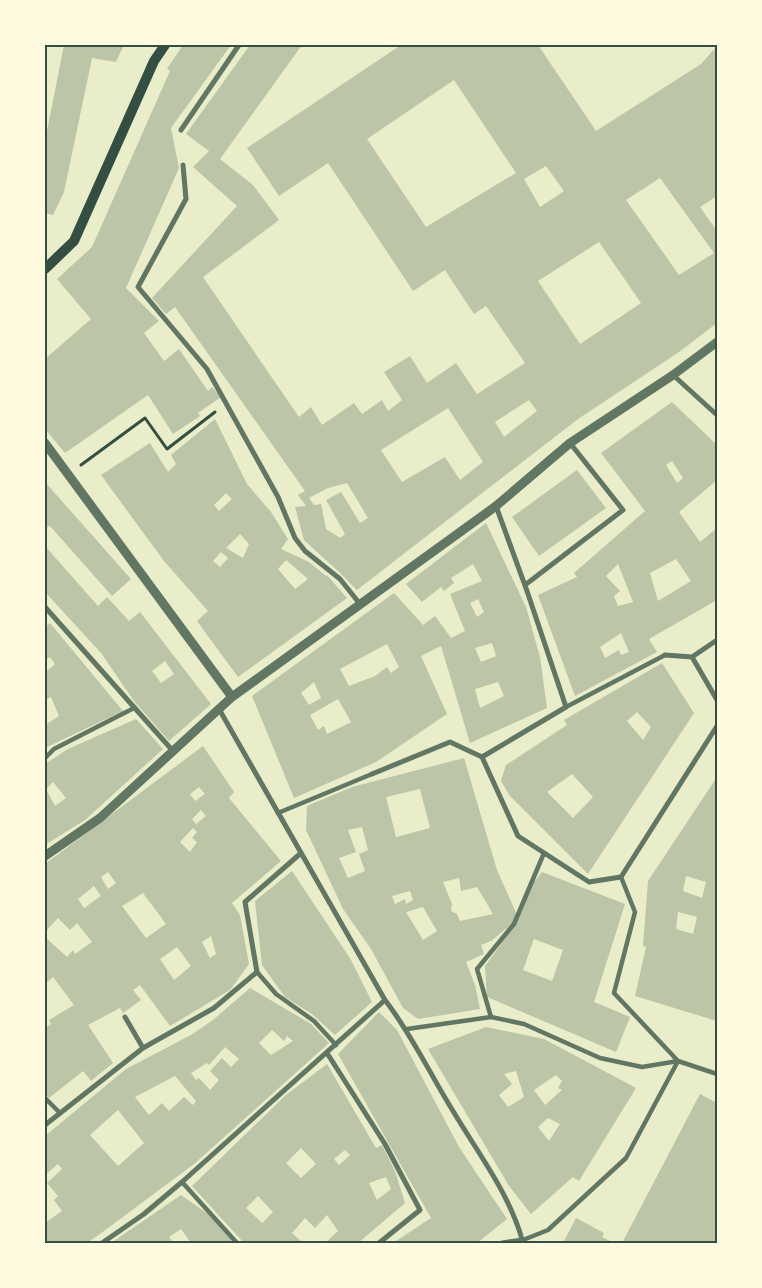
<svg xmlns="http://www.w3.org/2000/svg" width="762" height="1288" viewBox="0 0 762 1288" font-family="Lato,sans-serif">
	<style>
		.building { fill: #bcc5a7; fill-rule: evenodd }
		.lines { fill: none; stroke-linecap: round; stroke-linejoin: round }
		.path { stroke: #344e41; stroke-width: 3 }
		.pedestrian { stroke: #617663; stroke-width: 4.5 }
		.minor { stroke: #617663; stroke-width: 5 }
		.tertiary { stroke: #617663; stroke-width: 9 }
		.secondary { stroke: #344e41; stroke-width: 10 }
		.neatline { fill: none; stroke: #344e41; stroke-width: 2 }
	</style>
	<rect width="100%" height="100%" fill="#e9edc9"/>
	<path class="building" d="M64 45H124L116 62 92 58 64 192 53 215 45 213V141Z
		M183 45H231L171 128 179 168 126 288 159 321 144 333 164 361 179 349 208 391 212 387 221 397 198 413 200 416 173 434 148 395 65 453 45 429V359L91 319 57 279 92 247 170 71 167 69Z
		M250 45H302L220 159 253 185 279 220 203 277 299 417 311 407 322 425 354 403 362 414 382 400 388 411 402 400 384 372 410 356 427 383 456 363 477 394 525 363 486 306 474 314 445 270 413 291 328 163 279 196 247 148 401 45H538L596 131 701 64 717 46V196L700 207 717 231V323L679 352 578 419 357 590 339 572 304 540 295 507 306 506 298 495 305 491 175 307 166 314 152 298 237 206 193 167 209 151 186 134ZM454 80 516 173 426 227 367 139ZM546 166 564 191 540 207 524 179ZM660 178 714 253 679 275 626 200ZM599 242 641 303 580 344 538 281ZM529 400 537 411 504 437 495 422ZM448 408 483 462 460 480 445 457 402 482 381 450ZM347 483 368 518 360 523 341 492 326 500 345 534 340 538 326 529 321 504 314 505 309 498 328 488Z
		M672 402 717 445V480L679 512 700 542 717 528V600L649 639 657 652 575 696 538 595 577 577 574 573 645 511 601 453ZM672 461 683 478 677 483 666 465ZM676 559 691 581 658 601 650 573ZM618 564 633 602 618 606 614 596 620 591 606 576ZM621 633 629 652 621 655 619 650 605 658 600 647Z
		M215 419 247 484 271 512 288 539 281 549 309 562 326 576 327 575 347 598 238 677 197 621 208 611 164 561 101 475 150 443 168 472 176 464 171 455ZM226 493 232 499 219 511 214 505ZM240 534 249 544 243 558 226 548ZM221 552 228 558 220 567 213 561ZM286 560 308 579 295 589 278 569Z
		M577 470 606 508 539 556 512 517Z
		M45 482 131 579 112 596 50 526 45 528Z
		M486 523 526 607 540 657 547 708 470 743 441 646 421 656 447 714 376 762 294 798 252 696 394 593 423 625 435 616 451 638 465 631 450 594 482 581 473 564 451 578 454 583 444 591 441 587 422 602 406 584ZM478 599 484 612 477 617 470 603ZM492 643 496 656 481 662 475 648ZM387 644 399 667 391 673 387 667 375 676 349 686 340 669ZM314 682 321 698 309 705 301 693ZM498 682 504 696 480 708 475 689ZM338 699 351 722 327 734 324 726 318 730 310 715Z
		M45 546 98 606 107 597 129 621 140 612 211 704 169 741 134 701 101 653 45 592ZM165 661 174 674 161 683 152 671Z
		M50 623 123 711 45 748V725L59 716 51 697 45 700V673L55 664 50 657 45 660V627Z
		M662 663 694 713 588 874 510 796 501 781 506 765 567 725 564 720ZM637 712 651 727 643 740 627 721ZM572 774 593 797 573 818 547 792Z
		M136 719 163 749 85 820 45 845V764L68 749ZM53 782 66 798 55 806 46 789Z
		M203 746 234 792 229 798 281 861 232 903 240 915 249 964 230 990 170 1026 140 985 133 990 141 1000 123 1013 120 1008 88 1025 113 1063 91 1081 83 1071 49 1098 45 1093V1028L51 1024 49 1020 74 1005 53 977 45 984V937L67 957 73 950 75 954 92 942 77 923 70 930 58 918 45 932V864ZM199 787 205 794 195 801 190 794ZM201 810 206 816 196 824 192 819ZM193 828 197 832 192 838 197 842 190 852 180 842ZM108 872 116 883 108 889 101 877ZM94 886 101 896 84 908 78 899ZM143 893 166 924 146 938 122 906ZM211 936 216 954 210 958 202 942ZM177 947 191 966 174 980 160 959Z
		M464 758 497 870 517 915 513 923 491 941 481 945 484 954 466 962 475 985 480 1009 418 1019 403 1008 371 949 343 909 306 830 307 806 352 787ZM420 789 430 828 396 837 386 797ZM362 827 368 850 359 854 365 871 348 878 339 858 356 852 348 830ZM459 878 461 891 477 887 493 914 460 921 457 914 451 911 452 904 443 882ZM410 891 413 900 406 904 405 899 395 904 392 896ZM423 907 437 931 423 940 406 912Z
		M717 777V1021L635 996 646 947 643 946 648 881ZM686 876 706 882 702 898 683 891ZM678 912 697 917 693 934 676 929Z
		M292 871 351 960 372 1002 335 1035 312 1014 285 997 262 965 255 901Z
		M542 872 625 904 594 1002 630 1017 616 1052 487 997 485 966 515 925 530 887ZM534 939 563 950 552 981 523 970Z
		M250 988 311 1024 329 1043 194 1164 104 1231 87 1243H45V1223L62 1211 54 1200 58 1196 47 1183 62 1169 58 1164 45 1175V1136L126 1069 191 1035 213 1020ZM272 1030 284 1041 287 1036 293 1041 271 1055 259 1043ZM225 1047 239 1059 231 1067 222 1058 210 1071 219 1080 210 1090 199 1078 196 1080 191 1073 207 1063 209 1065ZM175 1076 196 1101 193 1105 184 1097 169 1111 162 1103 149 1115 135 1097ZM118 1110 144 1143 118 1166 90 1135Z
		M379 1012 397 1030 459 1147 507 1219 477 1243H393L431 1218 338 1054Z
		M486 1027 544 1039 636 1088 579 1181 573 1177 531 1214 509 1186 428 1049ZM516 1071 524 1097 508 1107 499 1095 512 1084 504 1074ZM556 1075 562 1081 558 1088 562 1090 545 1105 534 1090ZM548 1118 560 1124 549 1141 538 1127Z
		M327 1064 376 1148 382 1145 395 1171 405 1203 358 1243H325L338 1231 327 1215 315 1228 305 1218 292 1233 303 1243H244L192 1186 286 1095ZM301 1148 316 1164 301 1178 286 1163ZM345 1150 350 1155 339 1165 334 1159ZM386 1177 391 1189 377 1200 369 1183ZM258 1196 273 1212 262 1223 246 1208Z
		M700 1094 717 1103V1243H622Z
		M181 1195 208 1214 236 1243H191L181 1229 169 1237 173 1243H111Z
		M576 1218 604 1233 602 1237 614 1243H563Z"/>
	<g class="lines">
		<path class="path" d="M81 465 145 418 167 449 215 412"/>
		<path class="pedestrian" d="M566 707 665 655
			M45 758 54 749 134 708
			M278 813 372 774
			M621 877 635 912 614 993 678 1061 717 1074
			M257 972 276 994 314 1021 336 1045
			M491 1017 477 969 514 924 544 853
			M407 1029 491 1017 524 1024 600 1058 642 1067 678 1061
			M45 1098 60 1113
			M182 1182 237 1243
			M523 1240 548 1230 626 1158 678 1061"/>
		<path class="minor" d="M181 130 239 45
			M183 165 186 199 138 287 207 369 278 497 295 538 305 551 340 579 360 604
			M673 375 717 415
			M525 585 623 510 570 443
			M45 607 173 751
			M717 640 692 657 717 700
			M665 655 692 657
			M219 709 385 1000C412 1035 430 1074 453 1111 478 1153 511 1196 523 1243
			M482 757 518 836 589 882 621 877 717 726
			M482 757 566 707 527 591 496 506
			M372 774 450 742 482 757
			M125 1017 143 1048
			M327 1053 385 1144 420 1210 379 1243
			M45 1125 143 1048 214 1008 257 972 245 902 301 853
			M102 1243 144 1214 182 1182 385 1000
			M502 1243 523 1240"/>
		<path class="tertiary" d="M45 443 232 697
			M45 856 100 818 232 697 496 506 570 443 673 375 717 342"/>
		<path class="secondary" d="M45 269 74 241 154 61 165 45"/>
	</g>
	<rect width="762" height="1288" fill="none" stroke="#fefae0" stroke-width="92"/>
	<rect x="46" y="46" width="670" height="1196" class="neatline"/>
</svg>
